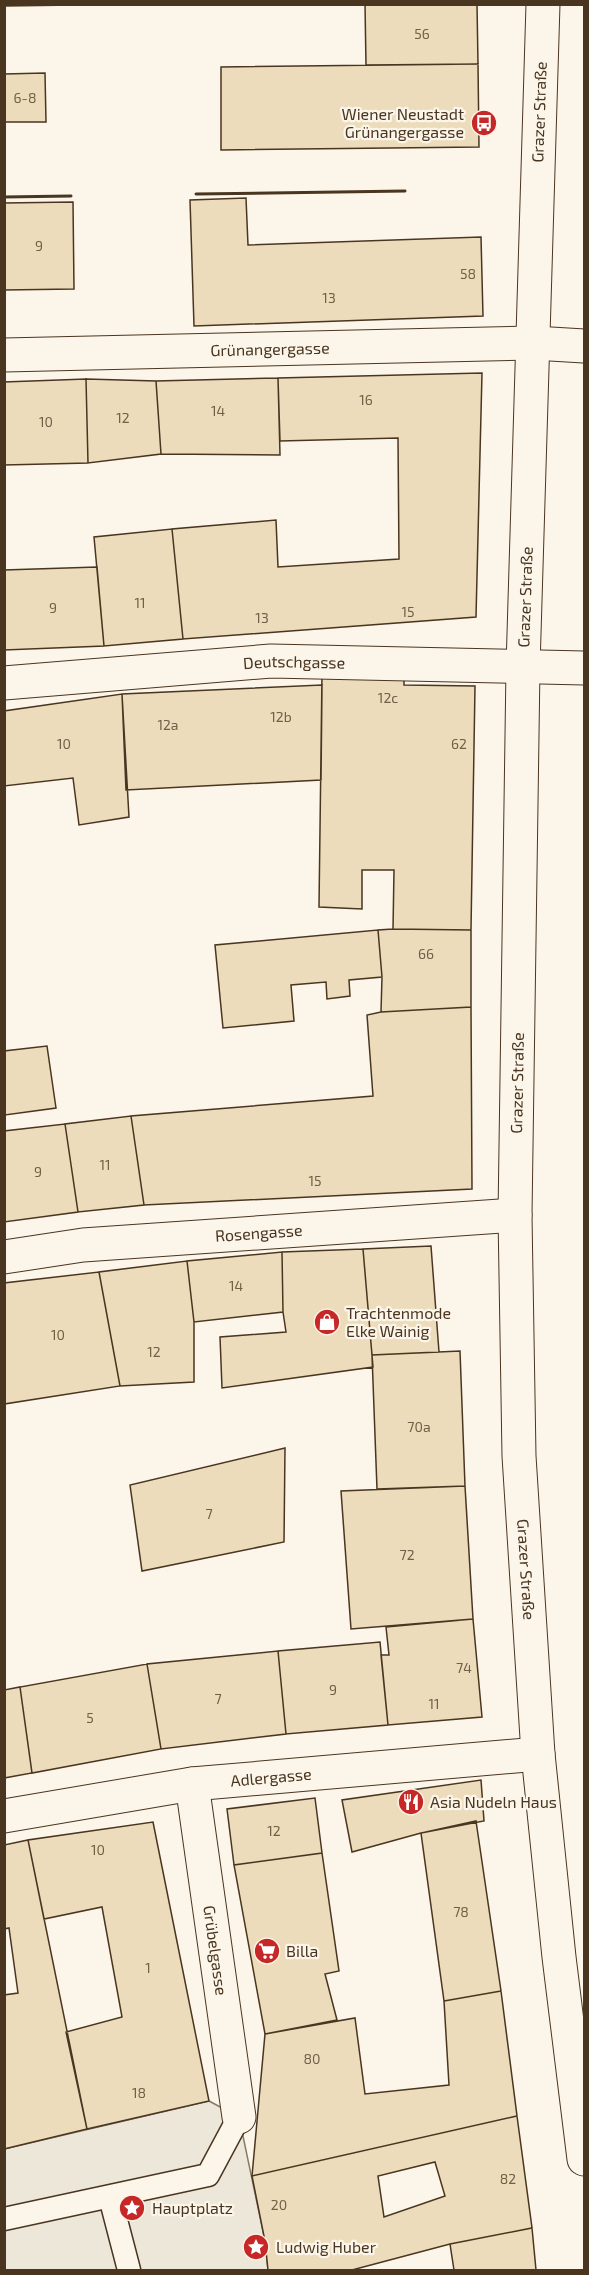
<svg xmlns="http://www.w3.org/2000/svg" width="589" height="2275" viewBox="0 0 589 2275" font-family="'Exo 2',sans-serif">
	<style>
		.parking { fill: #ede7d9; stroke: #887966; stroke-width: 1.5 }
		.building { fill: #ecdcbc; stroke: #4a3520; stroke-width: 1.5; fill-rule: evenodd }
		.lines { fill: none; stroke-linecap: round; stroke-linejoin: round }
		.lane-casing { stroke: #4a3520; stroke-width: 25 }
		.street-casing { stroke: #4a3520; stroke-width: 35 }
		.primary-casing { stroke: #4a3520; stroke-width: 35 }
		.lane { stroke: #fbf6e9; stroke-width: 22 }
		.street { stroke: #fbf6e9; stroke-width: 33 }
		.primary { stroke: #fbf6e9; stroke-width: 33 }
		.wall { stroke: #4a3520; stroke-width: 3 }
		.labels { text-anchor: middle; stroke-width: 4.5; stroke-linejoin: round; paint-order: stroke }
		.number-label { font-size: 14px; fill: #725f47 }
		.street-label { font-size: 16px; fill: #4a3520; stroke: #fbf6e9 }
		.poi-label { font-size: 16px; fill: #4a3520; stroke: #fbf6e9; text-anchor: start }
	</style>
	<rect width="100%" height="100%" fill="#fbf6e9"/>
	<path class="parking" d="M209 2101 239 2117 265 2241 268 2270H5L4 2149Z"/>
	<path class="building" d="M4 4H150L4 6Z
		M365 4H477L478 64 366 65Z
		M478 64 479 147 221 150V67Z
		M45 73 46 122H4V74Z
		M246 198 248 245 481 237 483 316 194 326 190 200Z
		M73 202 74 289 4 290V203Z
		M482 373 476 617 183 639 172 529 276 520 278 567 399 559 398 438 280 441 278 378Z
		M278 378 280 455 161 454 156 381Z
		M86 379 156 381 161 454 88 463Z
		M86 379 88 463 4 465V382Z
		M172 529 183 639 104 646 94 537Z
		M97 567 104 646 4 650V570Z
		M322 675 404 677V685L475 686 471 930 393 929 394 870H362V909L319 907Z
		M322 685 321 780 126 790 122 694Z
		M122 694 129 817 79 825 73 778 4 786V711Z
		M393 929 471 930V1007L381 1012 382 977 378 930Z
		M378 930 382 977 349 980 350 996 327 999 326 982 291 985 294 1021 223 1028 215 945Z
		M471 1007 472 1189 144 1205 131 1116 373 1096 367 1015 381 1012Z
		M47 1046 56 1108 5 1115 4 1051Z
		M131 1116 144 1205 78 1212 65 1124Z
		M65 1124 78 1212 4 1222V1131Z
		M431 1246 439 1352 372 1355 363 1249Z
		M363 1249 373 1367 222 1388 220 1337 286 1332 283 1312 282 1252Z
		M282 1252 283 1312 194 1322 187 1261Z
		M187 1261 194 1322V1382L120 1386 99 1272Z
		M99 1272 120 1386 4 1404V1283Z
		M460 1351 465 1486 377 1489 372 1355Z
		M285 1448 284 1542 142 1571 130 1485Z
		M465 1486 473 1619 351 1629 341 1491Z
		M473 1619 482 1717 388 1725 381 1655H389L386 1627Z
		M380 1642 388 1725 286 1734 278 1651Z
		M278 1651 286 1734 161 1749 147 1664Z
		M147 1664 161 1749 32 1773 20 1687Z
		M20 1687 32 1773 4 1778V1690Z
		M481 1780 484 1821 421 1833 352 1852 342 1800Z
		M315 1798 322 1853 234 1865 227 1809Z
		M476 1821 501 1991 444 2001 421 1833Z
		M153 1822 209 2101 87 2129 66 2032 122 2017 102 1907 44 1919 28 1840Z
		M28 1840 87 2129 4 2149V1995L18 1993 9 1928 4 1929V1845Z
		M322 1853 339 1971 325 1974 337 2020 265 2034 234 1865Z
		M501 1991 517 2116 252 2176 265 2034 355 2018 365 2094 449 2085 444 2001Z
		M517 2116 532 2228 450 2244 352 2270H268L265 2241 252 2176ZM435 2162 445 2196 384 2217 378 2176Z
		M532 2228 536 2270H454L450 2244Z"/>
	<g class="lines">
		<g class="lane-casing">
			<path id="lane" d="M110 2197 129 2270
				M4 2219 208 2175 239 2117"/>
		</g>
		<g class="street-casing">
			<g id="street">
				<path id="s1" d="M4 355 534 343 584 346"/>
				<path id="s2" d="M4 683 271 661 584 668"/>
				<path id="s3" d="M4 1257 83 1245 515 1215"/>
				<path id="s4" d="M192 1784 239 2117"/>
				<path id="s5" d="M4 1816 192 1784 538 1754"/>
			</g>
		</g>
		<g class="primary-casing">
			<g id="primary">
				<path id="s6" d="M543 4 523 667 515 1215 519 1456 538 1754 559 1957 584 2159"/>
			</g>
		</g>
		<use href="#lane" class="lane"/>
		<use href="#street" class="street"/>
		<use href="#primary" class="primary"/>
		<path class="wall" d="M196 194 405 191
			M4 197 71 196"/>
	</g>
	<defs>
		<g id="bus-disc" transform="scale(1.35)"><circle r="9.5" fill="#c62828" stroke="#fbf6e9"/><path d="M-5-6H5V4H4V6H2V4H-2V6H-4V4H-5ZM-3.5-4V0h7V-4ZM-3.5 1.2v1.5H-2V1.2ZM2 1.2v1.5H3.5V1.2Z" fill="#fff"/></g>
		<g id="shop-disc" transform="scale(1.35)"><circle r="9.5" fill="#c62828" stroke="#fbf6e9"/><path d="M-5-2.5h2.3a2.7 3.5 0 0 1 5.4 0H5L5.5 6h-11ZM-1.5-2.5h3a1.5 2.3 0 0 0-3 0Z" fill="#fff"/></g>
		<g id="restaurant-disc" transform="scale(1.35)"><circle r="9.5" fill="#c62828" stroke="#fbf6e9"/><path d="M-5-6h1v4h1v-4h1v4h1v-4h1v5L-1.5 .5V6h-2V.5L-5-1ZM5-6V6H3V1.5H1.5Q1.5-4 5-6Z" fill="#fff"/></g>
		<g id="supermarket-disc" transform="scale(1.35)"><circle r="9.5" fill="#c62828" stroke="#fbf6e9"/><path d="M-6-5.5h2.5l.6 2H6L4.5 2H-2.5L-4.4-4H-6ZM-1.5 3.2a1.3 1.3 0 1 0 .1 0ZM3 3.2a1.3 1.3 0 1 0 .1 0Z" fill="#fff"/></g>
		<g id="sight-disc" transform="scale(1.35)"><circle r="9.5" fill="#c62828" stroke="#fbf6e9"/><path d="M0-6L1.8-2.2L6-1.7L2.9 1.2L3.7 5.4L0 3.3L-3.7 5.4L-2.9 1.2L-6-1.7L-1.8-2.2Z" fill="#fff"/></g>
	</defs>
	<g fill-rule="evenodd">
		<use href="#bus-disc" x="484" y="123"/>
		<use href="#shop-disc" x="327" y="1322"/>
		<use href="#restaurant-disc" x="411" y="1802"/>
		<use href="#supermarket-disc" x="267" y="1951"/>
		<use href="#sight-disc" x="132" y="2208"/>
		<use href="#sight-disc" x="256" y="2247"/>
	</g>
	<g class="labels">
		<g class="number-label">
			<text x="422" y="39">56</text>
			<text x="25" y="103">6-8</text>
			<text x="39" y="251">9</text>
			<text x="468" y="279">58</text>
			<text x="329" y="303">13</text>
			<text x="366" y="405">16</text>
			<text x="218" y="416">14</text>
			<text x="123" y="423">12</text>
			<text x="46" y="427">10</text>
			<text x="140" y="608">11</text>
			<text x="53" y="613">9</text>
			<text x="408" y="617">15</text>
			<text x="262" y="623">13</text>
			<text x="388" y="703">12c</text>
			<text x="281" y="722">12b</text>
			<text x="168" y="730">12a</text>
			<text x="64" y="749">10</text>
			<text x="459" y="749">62</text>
			<text x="426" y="959">66</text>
			<text x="105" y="1170">11</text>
			<text x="38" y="1177">9</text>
			<text x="315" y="1186">15</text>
			<text x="236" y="1291">14</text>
			<text x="58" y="1340">10</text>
			<text x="154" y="1357">12</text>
			<text x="419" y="1432">70a</text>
			<text x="209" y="1519">7</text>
			<text x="407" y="1560">72</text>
			<text x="464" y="1673">74</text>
			<text x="333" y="1695">9</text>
			<text x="218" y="1704">7</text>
			<text x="434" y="1709">11</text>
			<text x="90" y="1723">5</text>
			<text x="274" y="1836">12</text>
			<text x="98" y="1855">10</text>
			<text x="461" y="1917">78</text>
			<text x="148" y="1973">1</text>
			<text x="312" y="2064">80</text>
			<text x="139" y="2098">18</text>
			<text x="508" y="2184">82</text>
			<text x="279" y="2210">20</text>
		</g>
		<g class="street-label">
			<text transform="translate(539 112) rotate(-88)" y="6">Grazer Straße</text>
			<text dy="6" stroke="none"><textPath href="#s1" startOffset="266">Grünangergasse</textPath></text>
			<text transform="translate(525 597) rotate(-88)" y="6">Grazer Straße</text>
			<text dy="6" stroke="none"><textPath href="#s2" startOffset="291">Deutschgasse</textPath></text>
			<text transform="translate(517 1083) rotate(-89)" y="6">Grazer Straße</text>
			<text dy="6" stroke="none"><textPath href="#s3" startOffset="256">Rosengasse</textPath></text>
			<text dy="6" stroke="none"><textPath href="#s6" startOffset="1566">Grazer Straße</textPath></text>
			<text dy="6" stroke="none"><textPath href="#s5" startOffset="270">Adlergasse</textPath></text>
			<text dy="6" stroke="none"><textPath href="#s4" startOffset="168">Grübelgasse</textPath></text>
		</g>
		<g class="poi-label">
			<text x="464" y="120" text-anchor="end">Wiener Neustadt<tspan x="464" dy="18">Grünangergasse</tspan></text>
			<text x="346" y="1319">Trachtenmode<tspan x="346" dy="18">Elke Wainig</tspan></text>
			<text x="430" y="1808">Asia Nudeln Haus</text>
			<text x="286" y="1957">Billa</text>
			<text x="152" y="2214">Hauptplatz</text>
			<text x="276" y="2253">Ludwig Huber</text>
		</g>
	</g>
	<rect width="589" height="2275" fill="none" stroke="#4a3520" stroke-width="12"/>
</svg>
